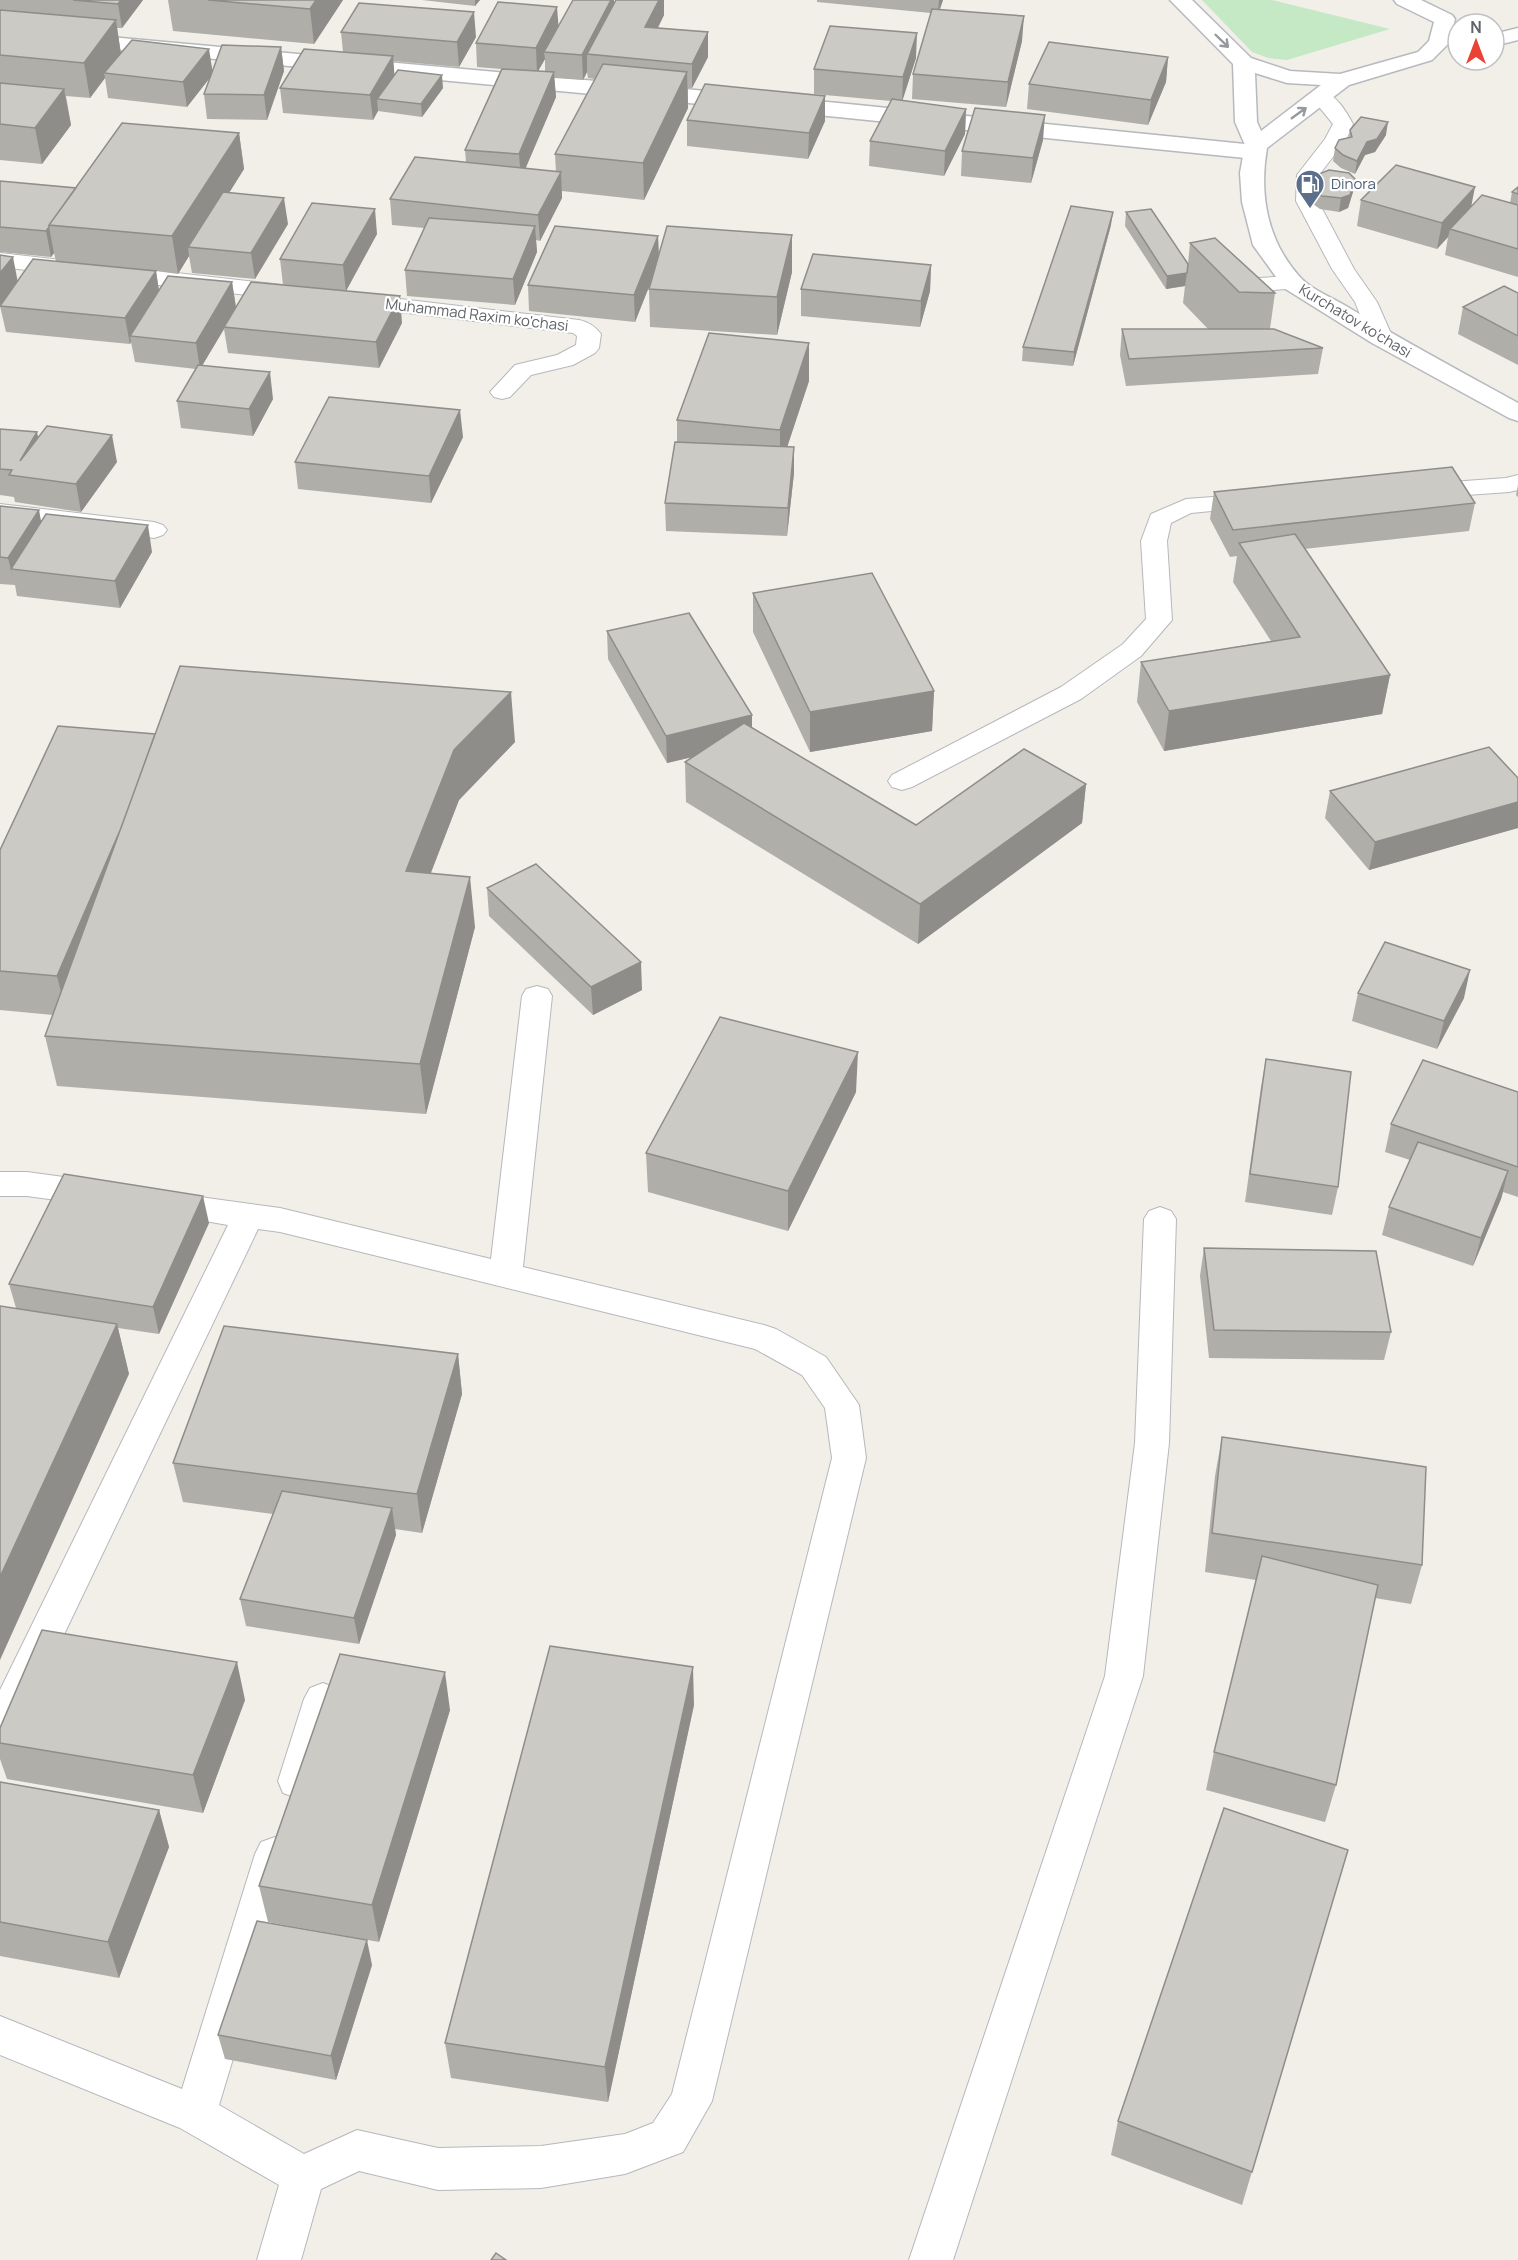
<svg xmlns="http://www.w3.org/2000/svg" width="1518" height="2260" viewBox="0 0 1518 2260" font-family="Manrope,sans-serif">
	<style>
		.green { fill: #c5e8c5 }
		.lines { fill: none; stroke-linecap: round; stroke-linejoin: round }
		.service-casing { stroke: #b5b8bc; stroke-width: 2 }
		.minor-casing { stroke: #b5b8bc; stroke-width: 3 }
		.secondary-casing { stroke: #b6babf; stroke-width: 3 }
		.service { fill: #fff; fill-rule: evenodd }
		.minor { fill: #fff; fill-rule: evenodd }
		.secondary { fill: #fff; fill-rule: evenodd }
		.wall { fill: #afaea9; fill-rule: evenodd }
		.shaded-wall { fill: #8f8d8a }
		.building { fill: #cccac5; stroke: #8f8d8a; stroke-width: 1.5 }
		.oneway { stroke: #979a9d }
		.labels { text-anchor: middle; stroke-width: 4.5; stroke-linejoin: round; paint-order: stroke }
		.far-service-label { font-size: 15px; fill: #4e5e75; stroke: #fff; text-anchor: start }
		.far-street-label { font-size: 15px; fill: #5f6368; stroke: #fff }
	</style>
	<rect width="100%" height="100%" fill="#f1efe8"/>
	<path class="green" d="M1202 0H1272L1390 29 1287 60 1268 58 1252 52Z"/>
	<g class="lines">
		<g class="service-casing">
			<path id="service" d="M1321 91C1336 94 1346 111 1353 124L1346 140 1319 175 1318 201 1354 269 1377 302 1393 338 1389 343 1381 345 1373 343 1369 338 1355 302 1332 269 1296 201 1297 175 1325 139 1333 124 1311 97 1314 93Z
				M0 253 291 286 299 288 302 293 299 298 291 300 0 267Z
				M1292 276 1300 278 1303 283 1300 288 1224 294 1216 292 1213 287 1216 282 1224 280Z
				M358 294 579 320C588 322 595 326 601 334L599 348 595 353 573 365 531 375 510 397 502 399 494 397 490 392 515 365 557 355 576 345 577 336 573 333 350 306 347 301 350 296Z
				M1518 475V490L1509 492 1424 498 1415 496 1412 491 1415 486 1424 484 1506 478Z
				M1254 494 1263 496 1266 501 1263 506 1191 513 1171 523 1167 541 1172 620 1141 656 1081 699 912 787 902 790 892 787 888 781 892 775 1061 687 1123 644 1146 619 1141 541 1151 514 1186 499Z
				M0 504 154 522 163 525 167 530 163 535 154 538 0 518Z
				M537 986 548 989 552 996 523 1267 764 1325 776 1329 826 1357 859 1405 866 1458 712 2101 683 2152 625 2174 541 2188 438 2190 359 2171 321 2189 301 2260H257L279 2185 180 2128 0 2055V2016L182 2089 255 1854 261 1842 275 1837 289 1842 295 1854 219 2105 304 2154 357 2130 438 2148 541 2146 625 2134 653 2123 672 2094 832 1458 825 1408 802 1375 755 1349 280 1232 258 1229 13 1741 0 1745V1690L228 1225 153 1212 148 1204 153 1196 164 1192 280 1208 491 1259 522 996 526 989Z
				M0 1172H27L100 1182 111 1186 116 1194 111 1202 100 1206 27 1196H0Z
				M1160 1207 1171 1211 1176 1219 1169 1443 1143 1676 953 2260H909L1105 1676 1135 1443 1144 1219 1149 1211Z
				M323 1683 336 1688 342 1699 316 1781 311 1793 297 1798 283 1793 278 1781 304 1699 310 1688Z"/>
		</g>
		<g class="minor-casing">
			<path id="minor" d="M0 27 838 103 1255 145 1263 147 1266 152 1263 157 1255 159 838 117 0 39Z"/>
		</g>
		<g class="secondary-casing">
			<path id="secondary" d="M1170 0H1192L1251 58 1290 71 1340 74 1418 52 1429 41 1434 22 1397 4 1394 0H1421L1452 15 1455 19 1449 43 1432 60 1349 85 1267 148C1259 194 1267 240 1299 276 1310 289 1331 297 1346 306 1402 340 1460 371 1518 403V421L1509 418 1372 343 1284 288 1253 245 1242 202 1240 173 1245 145 1235 122 1233 64ZM1255 73 1287 83 1321 85 1261 131 1257 122Z
				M1518 28V40L1494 46V34Z"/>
		</g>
		<use href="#service" class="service"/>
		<use href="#minor" class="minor"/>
		<use href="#secondary" class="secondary"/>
	</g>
	<path class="wall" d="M0 0H143L122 28H117L121 53 212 71 281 47 284 71 267 120 207 119 204 94 210 77 187 107 108 98 105 78 90 98 66 96 71 125 42 164 0 160Z
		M168 0H343L314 44 173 31Z
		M422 0H480L475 6Z
		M616 0H664V15L658 28 708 57 692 88H688V108L644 200 562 191V198L540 241 536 240 537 252 515 305 407 296 405 270 424 228 392 225 390 199 466 162 465 150 501 69 477 67 476 43 558 26 615 2ZM545 59V72L538 71ZM587 72 588 78 595 79 555 154 556 172 525 169 556 97 554 78 583 80Z
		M817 0H943L940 10 1022 41 1006 107 912 99 913 74 931 13 817 2Z
		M341 32 476 37 459 67 393 61 394 74 443 88 422 117 378 111 373 120 283 113 280 88 343 52Z
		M1168 57 1166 82 1148 125 1027 109 1029 84Z
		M916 58 902 101 966 109 965 134 944 176 869 166 870 141 891 101 814 94V69Z
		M825 96V121L808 159 687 146V120Z
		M1350 130 1386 135 1375 152 1365 155 1355 174 1341 168 1333 161 1335 148 1349 138Z
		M239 133 244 169 229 193 288 224 255 279 192 273 189 256 178 274 156 271 159 291 232 282 236 306 402 323 379 368 228 353 224 329 202 366 273 399 253 436 181 428 177 401 196 369 135 362 131 342 130 344 6 332 0 306 18 281 56 261 54 253 51 257 0 252V181L76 188Z
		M1043 140 1031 183 961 176 962 151Z
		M1355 179 1353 192 1348 208 1339 212 1320 209 1313 204 1315 191Z
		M1518 187V277L1445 255 1448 237 1437 249 1357 226 1361 200 1471 206 1510 203 1512 192Z
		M1126 212 1188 264 1190 243 1275 293 1270 329 1323 348 1318 374 1126 386 1120 355 1122 329H1208L1183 303 1185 286 1166 289 1125 226Z
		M1111 225 1073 366 1022 361 1023 347Z
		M377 234 346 291 283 285 280 259Z
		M658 236 659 256 792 272 777 335 650 327 649 289 651 281 635 322 529 311 528 285Z
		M931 265 930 291 920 327 801 316V289Z
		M1518 293V365L1458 334 1463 307Z
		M809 381 787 446 794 473 787 536 666 531 665 503 677 442V420Z
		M0 429 38 437 117 462 81 512 15 502 14 497 0 495Z
		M463 437 431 503 298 489 295 462Z
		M1518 485V497L1516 495Z
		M1214 492 1475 503 1469 531 1304 549 1390 675 1382 714 1164 751 1137 702 1141 662 1271 641 1233 582 1237 556 1230 557 1210 519Z
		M0 506 41 521 152 552 120 608 17 596 15 585 0 584Z
		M753 593 934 691 932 731 810 752 753 632Z
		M607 631 752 715V728L916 825 1086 784 1082 823 918 944 686 802 685 762 692 757 667 763 608 659Z
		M155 734 515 742 459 800 430 874 475 927 426 1114 57 1086 45 1036 53 1015 0 1010V850Z
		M1518 778V828L1369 870 1325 818 1330 791Z
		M487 888 642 990 593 1015 489 916Z
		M1358 993 1464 998 1437 1049 1352 1021Z
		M1266 1059 1338 1187 1332 1215 1245 1202 1261 1087Z
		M856 1092 788 1231 648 1192 646 1153Z
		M1518 1092V1197L1503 1192 1501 1199 1473 1266 1382 1235 1389 1207 1410 1160 1385 1152 1391 1124Z
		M209 1223 159 1334 118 1328 129 1374 16 1308 9 1284Z
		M1204 1248 1391 1332 1384 1360 1209 1358 1200 1276Z
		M458 1354 462 1394 422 1533 395 1529 396 1535 359 1644 246 1626 240 1599 273 1514 183 1502 173 1463Z
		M1222 1437 1422 1565 1411 1604 1375 1598 1336 1785 1325 1822 1206 1790 1214 1752 1256 1580 1205 1572 1215 1476Z
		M245 1700 203 1813 7 1779 0 1759V1728Z
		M694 1705 608 2102 451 2078 445 2043Z
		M450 1710 379 1942 268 1922 259 1886Z
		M0 1782 159 1810 169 1847 119 1978 0 1956Z
		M1348 1850 1242 2205 1111 2155 1118 2121Z
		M372 1965 336 2080 225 2059 218 2035Z"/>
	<path class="shaded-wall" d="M121 0H143L122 28 118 4Z
		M316 0H343L314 44 310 9Z
		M475 0H480L475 6Z
		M611 0H614L615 19 587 54V72L583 80 582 55Z
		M659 0H664V15L646 51 645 27Z
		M939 0H943L938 13Z
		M557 7 559 32 544 52 545 59 537 73 536 48Z
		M474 12 476 37 459 67 457 42Z
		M1024 16 1022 41 1006 107 1008 82Z
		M116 20 121 55 104 73 105 78 90 98 84 63Z
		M708 32V57L692 88V64Z
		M917 33 916 58 902 102 903 77Z
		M281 47 284 71 267 120 264 95Z
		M209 49 213 74 187 107 183 82Z
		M393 56 395 81 377 99 378 111 373 120 370 95Z
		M1168 57 1166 82 1148 125 1151 100Z
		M554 72 556 97 521 179 519 154Z
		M687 72 688 108 644 200 643 163Z
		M442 75 443 88 422 117 421 104Z
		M64 89 71 125 42 164 35 128Z
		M825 96V121L808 159 809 133Z
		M966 109 965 134 944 176 945 151Z
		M1045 115 1043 140 1031 183 1033 158Z
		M1388 122 1386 135 1375 152 1365 155 1355 174 1357 161 1367 142Z
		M239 133 244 169 195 247H188L189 256 178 274 172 236Z
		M561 172 562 198 540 241 538 215Z
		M1355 179 1353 192 1348 208 1339 212 1341 198Z
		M1475 187 1470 213 1450 229 1448 237 1437 249 1442 223Z
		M284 198 288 224 255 279 251 253Z
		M375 209 377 234 346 291 343 265Z
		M1113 212 1111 225 1073 366 1074 352Z
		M535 226 537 252 515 305 513 279Z
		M49 227 54 253 51 257 46 231Z
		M792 235V272L777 335V297Z
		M658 236 659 262 635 322 634 295Z
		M13 257 18 283 0 306V273Z
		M931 265 930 291 920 327 921 301Z
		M156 271 160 297 130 336 131 342 130 344 125 318Z
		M1187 273 1185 286 1166 289 1167 276Z
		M232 282 236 309 224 327V329L200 369 196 343Z
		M400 296 402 323 379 368 376 342Z
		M809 343V381L780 469V430Z
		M270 372 273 399 253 436 249 409Z
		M460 410 463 437 431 503 429 476Z
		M37 432 43 459 20 461Z
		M112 435 117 462 81 512 76 484Z
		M794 447V473L787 536 788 508Z
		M39 510 44 537 11 569 15 585 8 558Z
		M148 525 152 552 120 608 115 581Z
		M1390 675 1382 714 1164 751 1169 711Z
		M934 691 932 731 810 752V712Z
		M511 692 515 742 459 800 412 922 406 871 454 750Z
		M752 715V743L667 763 666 736Z
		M161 735 67 1016 57 976Z
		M1086 784 1082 823 918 944 920 904Z
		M1518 802V828L1369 870 1375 842Z
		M470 877 475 927 426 1114 420 1064Z
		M641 962 642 990 593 1015 591 987Z
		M1470 970 1464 998 1437 1049 1444 1021Z
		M858 1052 856 1092 788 1231V1191Z
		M1508 1171 1501 1199 1473 1266 1481 1238Z
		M203 1196 209 1223 159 1334 153 1307Z
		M117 1324 129 1374 0 1660V1577Z
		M458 1354 462 1394 422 1533 417 1494Z
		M392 1508 396 1535 359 1644 354 1618Z
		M237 1662 245 1700 203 1813 193 1775Z
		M693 1667 694 1705 608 2102 605 2067Z
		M445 1672 450 1710 379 1942 372 1905Z
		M159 1810 169 1847 119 1978 108 1942Z
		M367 1940 372 1965 336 2080 331 2056Z"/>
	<path class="building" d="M73 0H121L118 4Z
		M208 0H316L310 9Z
		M573 0H611L582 55 544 52Z
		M616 0H659L645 27 708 32 692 64 587 54Z
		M498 2 557 7 536 48 476 43Z
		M359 3 474 12 457 42 341 32Z
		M932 9 1024 16 1008 82 913 74Z
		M0 10 116 20 84 63 0 55Z
		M830 26 917 33 903 77 814 69Z
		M132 40 209 49 183 82 104 73Z
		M1049 42 1168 57 1151 100 1029 84Z
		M222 45 281 47 264 95 204 94Z
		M304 49 393 56 370 95 280 88Z
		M603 64 687 72 643 163 555 154Z
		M502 69 554 72 519 154 465 150Z
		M398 70 442 75 421 104 377 99Z
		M0 83 64 89 35 128 0 124Z
		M705 84 825 96 809 133 687 120Z
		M892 99 966 109 945 151 870 141Z
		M975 108 1045 115 1033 158 962 151Z
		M1361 117 1388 122 1377 139 1367 142 1357 161 1343 155 1335 148 1339 140 1352 137 1350 130Z
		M122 123 239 133 172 236 49 225Z
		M415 157 561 172 538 215 390 199Z
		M1396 165 1475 187 1442 223 1361 200Z
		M1329 170 1349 173 1355 179 1350 195 1341 198 1322 196 1315 191 1319 174Z
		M0 181 76 188 49 225V227L46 231 0 227Z
		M1518 187V194L1512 192Z
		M223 192 284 198 251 253 188 247Z
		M1482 195 1518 205V249L1450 229Z
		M312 203 375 209 343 265 280 259Z
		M1071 206 1113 212 1074 352 1023 347Z
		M1151 209 1188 264 1187 273 1167 276 1126 212Z
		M429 218 535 226 513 279 405 270Z
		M555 226 658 236 634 295 528 285Z
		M667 226 792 235 777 297 649 289Z
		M1215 238 1275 293 1239 292 1190 243Z
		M813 254 931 265 921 301 801 289Z
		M0 255 13 257 0 273Z
		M33 259 156 271 125 318 0 306Z
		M168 276 232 282 196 343 130 336Z
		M251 282 400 296 376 342 224 327Z
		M1504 286 1518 293V336L1463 307Z
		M1122 329H1274L1323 348 1129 359Z
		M709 333 809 343 780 430 677 420Z
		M198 365 270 372 249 409 177 401Z
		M329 397 460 410 429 476 295 462Z
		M47 426 112 435 76 484 9 475 12 470 0 469V429L37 432 20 461Z
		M675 442 794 447 788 508 665 503Z
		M1452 467 1475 503 1233 530 1214 492Z
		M0 506 39 510 8 558 0 557Z
		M46 514 148 525 115 581 11 569Z
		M1295 534 1390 675 1169 711 1141 662 1300 637 1239 543Z
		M872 573 934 691 810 712 753 593Z
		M689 613 752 715 666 736 607 631Z
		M180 666 511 692 454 750 406 871 470 877 420 1064 45 1036Z
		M744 723 916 825 1024 749 1086 784 920 904 685 762Z
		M58 726 155 734 121 828 57 976 0 971V850Z
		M1489 747 1518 778V802L1375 842 1330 791Z
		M536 864 641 962 591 987 487 888Z
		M1385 942 1470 970 1444 1021 1358 993Z
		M720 1017 858 1052 788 1191 646 1153Z
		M1266 1059 1351 1072 1338 1187 1250 1174Z
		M1423 1060 1518 1092V1167L1391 1124Z
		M1418 1142 1508 1171 1481 1238 1389 1207Z
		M64 1174 203 1196 153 1307 9 1284Z
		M1204 1248 1376 1251 1391 1332 1214 1330Z
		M0 1306 117 1324 0 1577Z
		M224 1326 458 1354 417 1494 173 1463Z
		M1222 1437 1426 1467 1422 1565 1212 1533Z
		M282 1491 392 1508 354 1618 240 1599Z
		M1262 1556 1378 1585 1336 1785 1214 1752Z
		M42 1630 237 1662 193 1775 0 1743V1728Z
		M550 1646 693 1667 605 2067 445 2043Z
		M340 1654 445 1672 372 1905 259 1886Z
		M0 1782 159 1810 108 1942 0 1922Z
		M1224 1808 1348 1850 1252 2172 1118 2121Z
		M257 1921 367 1940 331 2056 218 2035Z
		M496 2253 506 2260H491Z"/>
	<defs><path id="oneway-shaft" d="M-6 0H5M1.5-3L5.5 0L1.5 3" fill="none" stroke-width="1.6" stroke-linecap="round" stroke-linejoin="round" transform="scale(1.5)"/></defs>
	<g class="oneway">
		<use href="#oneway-shaft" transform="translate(1222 41) rotate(44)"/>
		<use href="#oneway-shaft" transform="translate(1299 113) rotate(-36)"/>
	</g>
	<defs>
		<g id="fuel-pin" transform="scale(1.5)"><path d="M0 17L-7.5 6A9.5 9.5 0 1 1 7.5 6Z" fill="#5c6f8a" stroke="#fff"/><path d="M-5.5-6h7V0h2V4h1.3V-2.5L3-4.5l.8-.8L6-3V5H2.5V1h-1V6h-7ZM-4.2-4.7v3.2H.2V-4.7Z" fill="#fff"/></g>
	</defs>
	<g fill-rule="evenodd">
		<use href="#fuel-pin" x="1310" y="184"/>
	</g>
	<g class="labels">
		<g class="far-service-label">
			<text x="1331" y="189">Dinora</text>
		</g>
		<g class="far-street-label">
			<text transform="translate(477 315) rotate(7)" y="5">Muhammad Raxim ko'chasi</text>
			<text transform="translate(1355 321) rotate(31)" y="5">Kurchatov ko'chasi</text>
		</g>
	</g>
	<g transform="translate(1476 42)"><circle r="28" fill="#ffffff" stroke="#bfc1c3" stroke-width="1.5"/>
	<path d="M0-4.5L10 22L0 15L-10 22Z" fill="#ea4335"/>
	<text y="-9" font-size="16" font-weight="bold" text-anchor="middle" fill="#5f6368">N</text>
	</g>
</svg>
